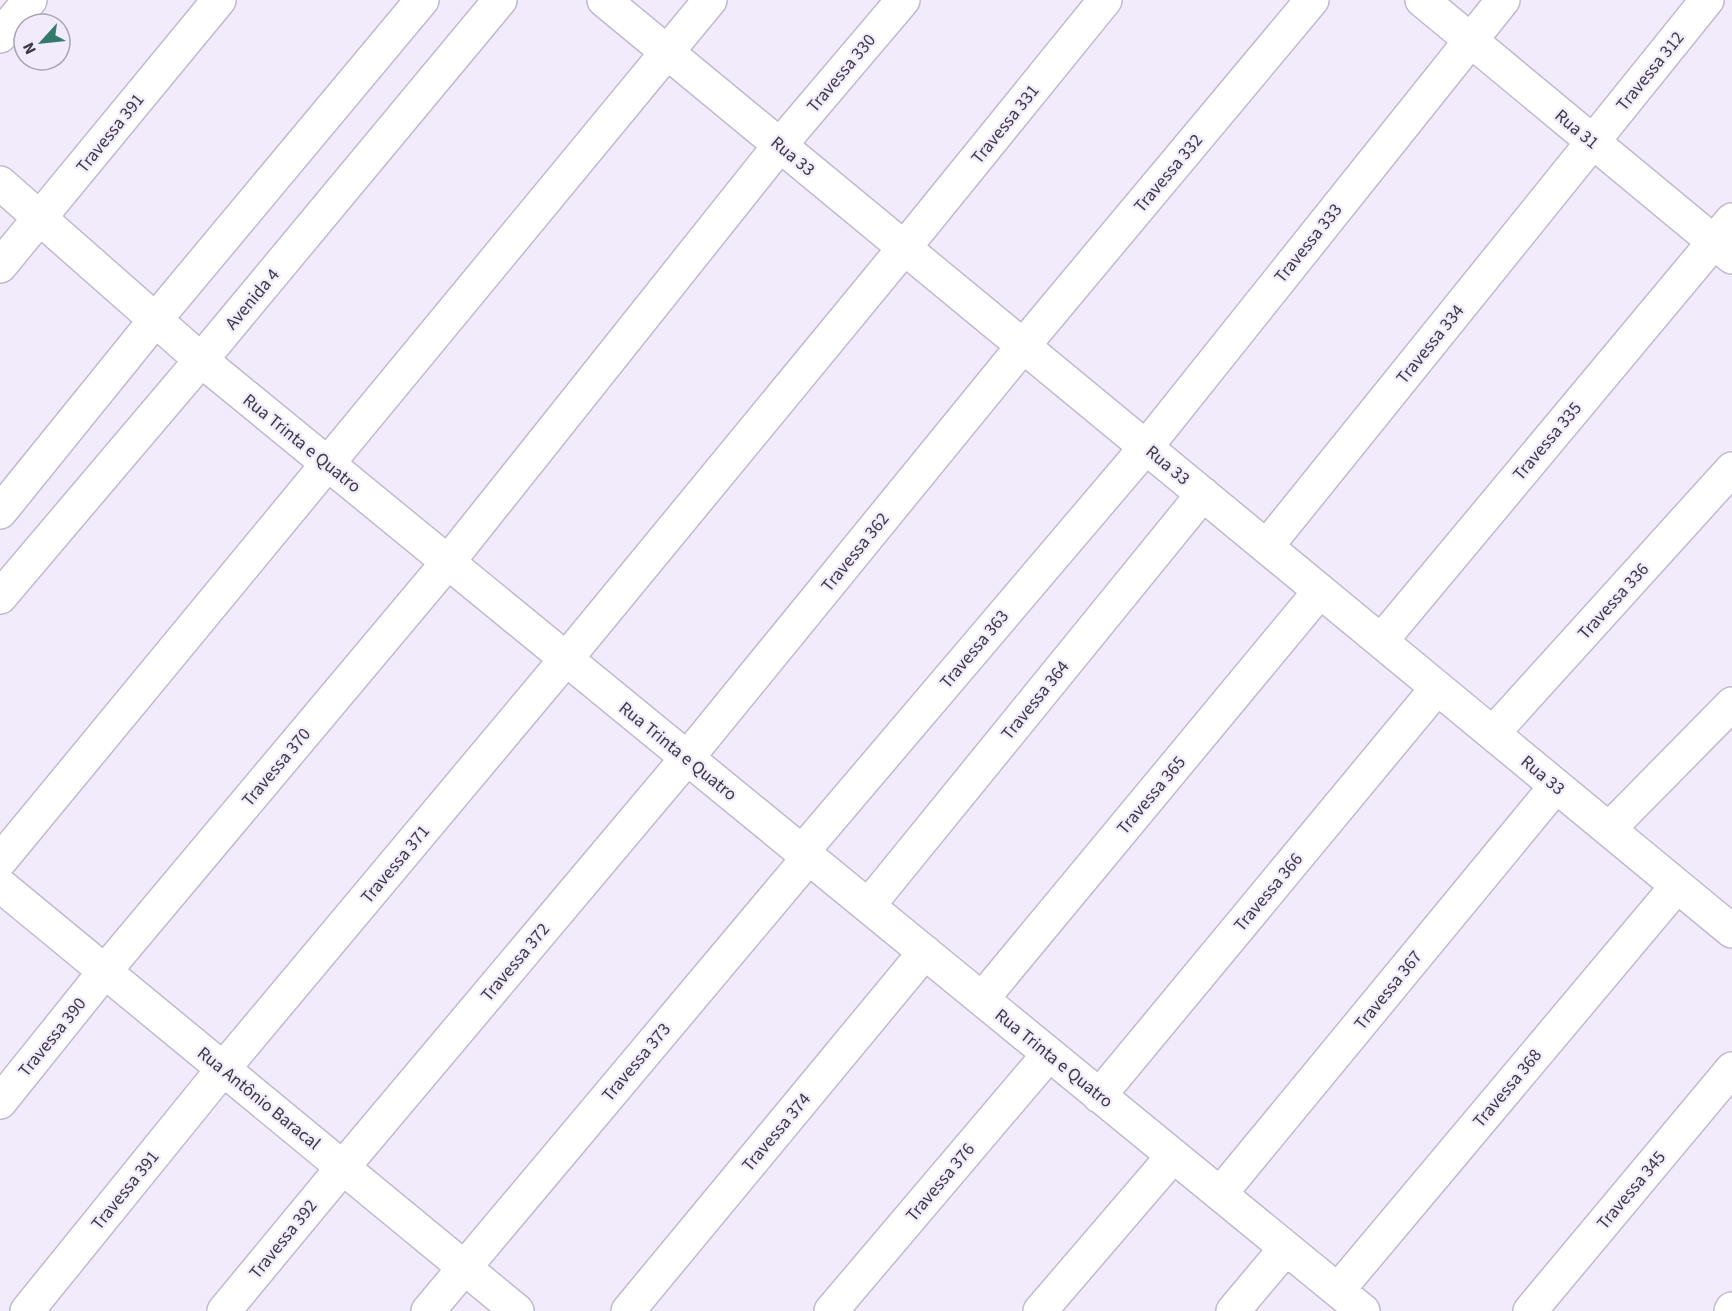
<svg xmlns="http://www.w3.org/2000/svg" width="1732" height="1311" viewBox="0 0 1732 1311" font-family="'Source Sans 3',sans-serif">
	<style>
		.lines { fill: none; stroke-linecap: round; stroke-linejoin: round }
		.minor-casing { stroke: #c1bace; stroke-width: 36 }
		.minor { stroke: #fff; stroke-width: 33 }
		.labels { text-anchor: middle; stroke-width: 4.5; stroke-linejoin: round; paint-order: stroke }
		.street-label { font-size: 18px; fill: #3d3a43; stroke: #f1ebfc }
	</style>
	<rect width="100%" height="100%" fill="#f1ebfc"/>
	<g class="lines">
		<g class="minor-casing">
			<path id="minor" d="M604 0 1732 931
				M1422 0 1732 257
				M0 36 30 0
				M0 183 201 360 1363 1311
				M0 266 219 0
				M0 512 156 319 422 0
				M1267 546 1707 0
				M0 597 201 360 500 0
				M1381 641 1732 220
				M1493 733 1732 469
				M1609 829 1732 704
				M802 852 1146 447 1503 0
				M0 861 710 0
				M0 885 517 1311
				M868 906 1203 494
				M982 999 1320 591
				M1099 1096 1437 688
				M0 1102 105 971 448 562 780 145 903 0
				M1220 1194 1556 786
				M1338 1290 1677 886
				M27 1311 223 1069 566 659 904 248 1105 0
				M224 1311 343 1167 687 758 1023 346 1312 0
				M428 1311 809 857
				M628 1311 925 952
				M831 1311 1049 1054
				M1040 1311 1173 1156
				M1233 1311 1286 1248
				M1530 1311 1732 1069
				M1731 1311 1732 1309"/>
		</g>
		<use href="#minor" class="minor"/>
	</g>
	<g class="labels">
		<g class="street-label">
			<text transform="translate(1650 71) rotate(-51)" y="6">Travessa 312</text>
			<text transform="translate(841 73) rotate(-50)" y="6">Travessa 330</text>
			<text transform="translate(1005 124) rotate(-51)" y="6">Travessa 331</text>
			<text transform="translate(1577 129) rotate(40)" y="6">Rua 31</text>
			<text transform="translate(110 133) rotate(-51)" y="6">Travessa 391</text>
			<text transform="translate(793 156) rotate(40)" y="6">Rua 33</text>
			<text transform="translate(1168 173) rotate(-50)" y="6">Travessa 332</text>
			<text transform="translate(1308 243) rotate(-51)" y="6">Travessa 333</text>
			<text transform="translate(252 299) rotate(-50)" y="6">Avenida 4</text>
			<text transform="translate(1430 344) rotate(-51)" y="6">Travessa 334</text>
			<text transform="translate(1547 441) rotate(-50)" y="6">Travessa 335</text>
			<text transform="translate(302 443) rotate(39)" y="6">Rua Trinta e Quatro</text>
			<text transform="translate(1168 465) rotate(40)" y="6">Rua 33</text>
			<text transform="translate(855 552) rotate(-51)" y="6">Travessa 362</text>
			<text transform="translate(1613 601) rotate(-48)" y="6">Travessa 336</text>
			<text transform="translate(974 649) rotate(-50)" y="6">Travessa 363</text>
			<text transform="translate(1035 700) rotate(-51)" y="6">Travessa 364</text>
			<text transform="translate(678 751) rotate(39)" y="6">Rua Trinta e Quatro</text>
			<text transform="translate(276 767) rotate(-50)" y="6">Travessa 370</text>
			<text transform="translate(1543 775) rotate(40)" y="6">Rua 33</text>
			<text transform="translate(1151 795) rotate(-50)" y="6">Travessa 365</text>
			<text transform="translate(395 864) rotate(-50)" y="6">Travessa 371</text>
			<text transform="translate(1268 892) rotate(-50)" y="6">Travessa 366</text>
			<text transform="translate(515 962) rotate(-50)" y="6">Travessa 372</text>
			<text transform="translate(1388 990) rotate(-51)" y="6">Travessa 367</text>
			<text transform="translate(52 1037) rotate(-51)" y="6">Travessa 390</text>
			<text transform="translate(1054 1058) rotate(39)" y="6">Rua Trinta e Quatro</text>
			<text transform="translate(636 1062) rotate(-50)" y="6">Travessa 373</text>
			<text transform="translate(1507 1088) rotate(-50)" y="6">Travessa 368</text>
			<text transform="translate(259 1098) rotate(39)" y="6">Rua Antônio Baracal</text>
			<text transform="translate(776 1132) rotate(-50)" y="6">Travessa 374</text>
			<text transform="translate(940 1182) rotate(-50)" y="6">Travessa 376</text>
			<text transform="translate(125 1190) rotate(-51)" y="6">Travessa 391</text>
			<text transform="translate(1631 1190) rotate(-50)" y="6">Travessa 345</text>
			<text transform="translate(283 1239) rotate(-51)" y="6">Travessa 392</text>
		</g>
	</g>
	<g transform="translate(42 42) rotate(243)"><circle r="28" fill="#f1ebfc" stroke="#a9a4b2" stroke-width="1.5"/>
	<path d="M0-4.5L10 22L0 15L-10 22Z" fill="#35796c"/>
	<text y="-9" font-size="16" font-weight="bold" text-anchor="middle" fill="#3d3a43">N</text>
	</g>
</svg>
